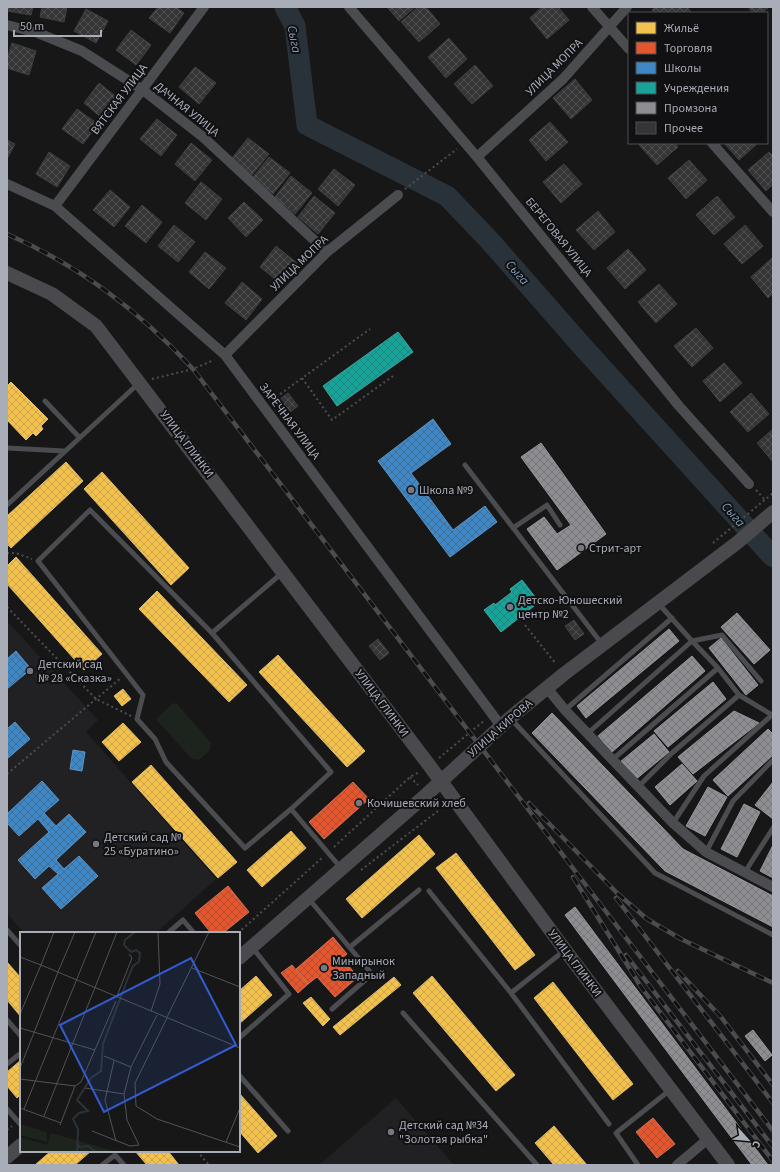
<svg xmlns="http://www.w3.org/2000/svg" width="780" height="1172" viewBox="0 0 780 1172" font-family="'Source Sans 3',sans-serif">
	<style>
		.built { fill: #212123 }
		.grass { fill: #1d241e }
		.homes { fill: url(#homes-cross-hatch); stroke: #dcbb6e }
		.shops { fill: url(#shops-cross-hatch); stroke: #d27157 }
		.schools { fill: url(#schools-cross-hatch); stroke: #5e93c1 }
		.public { fill: url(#public-cross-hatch); stroke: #42a6a2 }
		.industry { fill: url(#industry-cross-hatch); stroke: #95979d }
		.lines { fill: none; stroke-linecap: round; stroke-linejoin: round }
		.river { stroke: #2a3239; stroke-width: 21 }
		.building { fill: url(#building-cross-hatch); stroke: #3f4043 }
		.path { stroke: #4d4e52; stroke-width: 2; stroke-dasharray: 2 3; stroke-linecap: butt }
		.lane { stroke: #4b4c50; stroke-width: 5 }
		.street { stroke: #4b4c50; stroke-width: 10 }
		.secondary { stroke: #4a4a4e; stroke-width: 14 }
		.rail-casing { stroke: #4b4c4f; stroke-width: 4.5 }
		.rail { stroke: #111113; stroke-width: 3; stroke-dasharray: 9; stroke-linecap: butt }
		.poi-dot { fill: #757880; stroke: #111113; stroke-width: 1.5 }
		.labels { text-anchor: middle; stroke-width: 4; stroke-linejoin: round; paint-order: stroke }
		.street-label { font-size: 12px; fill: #a8adb8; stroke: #111113 }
		.poi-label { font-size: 12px; fill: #a8adb8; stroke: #111113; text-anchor: start }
		.water-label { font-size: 13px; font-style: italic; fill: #7f9bb3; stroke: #111113 }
		.inset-river { fill: none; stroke: #2a3239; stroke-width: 2 }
		.inset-road { fill: none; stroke: #515357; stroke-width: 1 }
		.view { fill: #325cd3; fill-opacity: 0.15; stroke: #325cd3; stroke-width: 2 }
		.inset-edge { fill: none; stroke: #a8adb8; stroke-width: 2 }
	</style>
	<defs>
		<pattern id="homes-cross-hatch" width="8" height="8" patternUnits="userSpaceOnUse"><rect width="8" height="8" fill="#f2c14e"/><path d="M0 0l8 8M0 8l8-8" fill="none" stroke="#cca549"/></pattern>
		<pattern id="shops-cross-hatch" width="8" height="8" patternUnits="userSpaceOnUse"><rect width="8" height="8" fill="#e4572e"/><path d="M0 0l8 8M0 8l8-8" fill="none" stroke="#b84e30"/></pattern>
		<pattern id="schools-cross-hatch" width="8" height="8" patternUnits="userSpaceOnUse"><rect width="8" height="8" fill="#3f88c5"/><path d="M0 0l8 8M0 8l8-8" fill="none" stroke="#3b6f9a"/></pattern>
		<pattern id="public-cross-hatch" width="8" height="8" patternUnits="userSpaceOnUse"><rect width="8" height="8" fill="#17a398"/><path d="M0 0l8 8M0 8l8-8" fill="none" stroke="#1e8780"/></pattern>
		<pattern id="industry-cross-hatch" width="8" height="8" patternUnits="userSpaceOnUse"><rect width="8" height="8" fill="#8d8d92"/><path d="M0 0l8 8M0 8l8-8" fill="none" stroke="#76777b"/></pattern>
		<pattern id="building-cross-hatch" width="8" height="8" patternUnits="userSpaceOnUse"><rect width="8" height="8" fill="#353536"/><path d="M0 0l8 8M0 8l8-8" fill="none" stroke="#4f5051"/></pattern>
	</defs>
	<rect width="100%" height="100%" fill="#171717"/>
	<path class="built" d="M7 621 98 720 86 732 216 879 156 933H24L7 914Z
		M396 1098 454 1165H319Z"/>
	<path class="grass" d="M173 703 177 704 211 743 210 750 199 760 192 759 156 719Z"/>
	<path class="homes" d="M11 382 48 419 41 426 43 429 36 436 33 433 26 440 7 420V386Z
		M66 462 83 481 11 548 7 544V516Z
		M102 472 189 568 171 585 84 489Z
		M16 557 102 654 84 670 7 584V566Z
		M157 591 247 685 229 702 139 609Z
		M278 655 365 751 347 767 259 672Z
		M123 689 131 699 122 706 114 696Z
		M123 723 141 742 119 761 102 742Z
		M151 765 237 862 218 878 132 782Z
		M291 831 306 848 262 887 247 870Z
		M419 835 435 854 362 918 346 899Z
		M456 853 535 955 515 970 436 868Z
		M7 962 21 978V1017L7 1000Z
		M256 976 272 995 239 1024V991Z
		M432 976 515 1075 496 1091 413 993Z
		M394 977 401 985 340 1035 333 1027Z
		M553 982 633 1084 613 1100 534 998Z
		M311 997 330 1019 323 1026 303 1003Z
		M21 1060V1094L17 1098 7 1086V1072Z
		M239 1093 277 1136 258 1153 239 1131Z
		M554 1126 587 1165H554L535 1143Z
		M51 1151H91L75 1165H35Z
		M135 1151H168L179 1165H147Z"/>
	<path class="shops" d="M353 782 369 799 324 839 309 822Z
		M228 886 249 912 223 933H211L195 913Z
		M333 937 347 954 342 958 358 977 335 997 317 977 308 984 296 969Z
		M292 965 308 984 298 993 281 973Z
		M653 1118 675 1144 657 1158 636 1132Z"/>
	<path class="schools" d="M433 419 451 444 411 473 453 530 485 506 497 522 450 557 378 461Z
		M16 651 31 669 7 689V659Z
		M15 722 30 739 7 759V729Z
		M73 750 85 752 82 771 70 769Z
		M42 781 59 800 44 813 56 826 69 814 86 832 56 860 64 869 79 856 98 876 61 909 42 888 58 874 49 866 35 879 18 860 49 832 38 819 19 836 7 823V814Z"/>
	<path class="public" d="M398 332 413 352 337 406 323 386Z
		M522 580 539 602 501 632 484 610 494 603 495 605 512 592 510 589Z"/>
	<path class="industry" d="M541 443 606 534 557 570 527 529 544 517 557 534 571 525 521 457Z
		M737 613 770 650 754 664 721 627Z
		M669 629 679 641 586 718 577 706Z
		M721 638 758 685 746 695 709 648Z
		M692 656 705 671 612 752 598 736Z
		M713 682 726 699 668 747 654 731Z
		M734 711 759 723 693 774 678 757Z
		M552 713 683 849 773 896V927L665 871 532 733Z
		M768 729 773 734V755L728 796 713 780Z
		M654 734 669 752 635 780 620 762Z
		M682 764 697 781 670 805 655 787Z
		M773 782V819L755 805Z
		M708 787 727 797 705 836 686 826Z
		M744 804 760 812 737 857 721 849Z
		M773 845V878L760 871Z
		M575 907 768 1165H752L565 915Z
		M753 1030 772 1055 765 1061 745 1036Z"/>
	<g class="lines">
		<path class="river" d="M285 7 295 26 307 125 447 196 490 241 582 346 773 557"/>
	</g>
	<path class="building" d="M7 7H33L31 15 7 11Z
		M42 7H67L64 22 40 17Z
		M158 7H176L184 13 170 33 149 18Z
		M387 7H415L399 21Z
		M418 7H426L440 24 419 42 401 22Z
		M542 7H558L569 20 547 39 530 18Z
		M655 7H687L691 12 690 13H655L652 10Z
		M748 7H769L762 13H753Z
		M86 9 108 21 96 43 74 31Z
		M131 30 151 45 136 65 116 50Z
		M449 38 467 59 446 78 428 57Z
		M12 43 36 51 29 75 7 68V60Z
		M475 65 493 86 472 104 454 84Z
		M195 67 216 83 199 104 179 87Z
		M575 79 592 100 571 119 553 98Z
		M99 83 119 99 103 119 84 103Z
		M77 109 98 124 83 144 62 129Z
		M157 119 177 135 161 156 140 139Z
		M550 122 568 142 546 161 529 140Z
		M248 138 269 154 252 175 232 158Z
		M7 140 15 144 7 159Z
		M191 143 212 160 195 181 175 164Z
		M641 143H675L678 147 657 165 639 145Z
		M724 143H758L739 160Z
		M49 152 70 166 57 187 36 174Z
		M769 152 773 156V184L766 191 748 170Z
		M269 157 290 173 273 194 253 177Z
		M689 160 707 180 686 199 668 178Z
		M564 164 582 184 561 203 543 182Z
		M334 169 355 185 338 206 318 189Z
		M291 176 312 193 295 214 275 197Z
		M201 182 222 199 206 220 185 203Z
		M110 190 130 207 114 227 93 210Z
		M314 196 335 213 318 234 298 217Z
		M717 196 735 217 714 235 696 215Z
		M244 202 263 220 246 237 228 218Z
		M142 205 162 222 146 243 125 226Z
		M598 211 615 232 594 250 576 230Z
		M174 225 195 242 178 262 158 246Z
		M745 225 763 246 742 264 724 244Z
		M276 246 297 263 280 283 260 267Z
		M628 249 646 270 625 289 607 268Z
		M205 252 226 268 209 289 189 272Z
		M772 258 773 293 768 298 751 277Z
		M242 282 262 299 246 320 225 303Z
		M659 284 677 304 656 323 638 302Z
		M696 328 713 348 692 367 674 346Z
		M724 363 742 383 720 402 703 381Z
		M288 393 298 406 289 413 279 400Z
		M751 393 769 414 748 432 730 412Z
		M773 429V462L757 443Z
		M574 620 584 634 575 640 565 626Z
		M378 639 389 653 380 660 369 646Z"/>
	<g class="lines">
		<path class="path" d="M405 189 457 149
			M302 378 332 420 393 376
			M152 379 193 369 214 360
			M272 400 370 329
			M756 490 765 500
			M713 543 773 493
			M7 553H16L32 559
			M7 607 96 699 131 716
			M525 625 556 664
			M439 758 485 720
			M7 774 121 678
			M410 777 418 785
			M334 847 410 777 419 772
			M361 870 438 811 434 805
			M238 933 322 858
			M7 1130 12 1126
			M197 1151 209 1165"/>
		<path class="lane" d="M45 401 79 437
			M7 448 64 451
			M465 465 602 644
			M7 505 139 383
			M513 528 547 505 560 525
			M282 573 212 633 331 772 291 809 341 868
			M658 603 692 641 722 635 761 681
			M212 633 90 510 38 561 143 695 137 719 155 739 166 762 245 848 291 809
			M565 710 672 618
			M511 719 655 873 773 935
			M587 734 692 641 718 668 612 760
			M638 787 672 753 739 695 718 668
			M673 823 704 776 772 715 739 695
			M706 852 733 801 773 760
			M745 872 773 828
			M429 891 511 993 609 1124
			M308 898 372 974 332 1009
			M7 930 21 946
			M168 933 183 920 194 933
			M350 947 419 890
			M511 993 565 950
			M403 1013 537 1165
			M7 1020 21 1036
			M239 1038 289 994 252 947
			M7 1064 21 1053
			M239 1075 288 1131
			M7 1109 21 1125
			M102 1165 115 1155 124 1165
			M638 1165 616 1133 670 1090"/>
		<path class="street" d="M349 7 477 157 679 406 749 484
			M592 7 629 49
			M7 25 38 33 82 51 143 90 203 137 327 252
			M712 143 773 212
			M477 157 563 79 627 7
			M7 184 55 206 225 355 501 726
			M55 206 204 7
			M225 355 327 252 398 195
			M547 688 565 710 673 823 706 852 773 887
			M677 1165 708 1139"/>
		<path class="secondary" d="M7 273 52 294 96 326 429 765 565 950 728 1165
			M239 958 426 795 510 718 564 674 738 542 773 512
			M7 1157 21 1145"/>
		<g class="rail-casing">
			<path id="rail" d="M7 234C81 267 138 310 193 369L773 1131
				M529 803 617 893 647 919 681 939 773 983
				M573 877 641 987 773 1161
				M616 898 773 1103
				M626 955 773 1147
				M678 971 721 1017 773 1085"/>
		</g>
		<use href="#rail" class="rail"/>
	</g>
	<g class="poi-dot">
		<circle cx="411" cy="490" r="4"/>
		<circle cx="581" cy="548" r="4"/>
		<circle cx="510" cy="607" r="4"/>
		<circle cx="30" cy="671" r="4"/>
		<circle cx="359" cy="803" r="4"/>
		<circle cx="96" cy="844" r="4"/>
		<circle cx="324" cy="968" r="4"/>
		<circle cx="391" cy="1132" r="4"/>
	</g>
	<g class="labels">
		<g class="street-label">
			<text transform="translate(554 67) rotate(-45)" y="4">УЛИЦА МОПРА</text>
			<text transform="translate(119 99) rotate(-53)" y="4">ВЯТСКАЯ УЛИЦА</text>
			<text transform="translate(187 109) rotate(39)" y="4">ДАЧНАЯ УЛИЦА</text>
			<text transform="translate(559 237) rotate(51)" y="4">БЕРЕГОВАЯ УЛИЦА</text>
			<text transform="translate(299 263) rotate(-44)" y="4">УЛИЦА МОПРА</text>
			<text transform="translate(290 421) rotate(53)" y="4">ЗАРЕЧНАЯ УЛИЦА</text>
			<text transform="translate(187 444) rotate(53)" y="4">УЛИЦА ГЛИНКИ</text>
			<text transform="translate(382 703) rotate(53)" y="4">УЛИЦА ГЛИНКИ</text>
			<text transform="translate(500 728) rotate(-41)" y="4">УЛИЦА КИРОВА</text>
			<text transform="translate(575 963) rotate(53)" y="4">УЛИЦА ГЛИНКИ</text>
		</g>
		<g class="poi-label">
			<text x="419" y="494">Школа №9</text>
			<text x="589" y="552">Стрит-арт</text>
			<text x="518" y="604">Детско-Юношеский<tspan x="518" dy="14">центр №2</tspan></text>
			<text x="38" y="668">Детский сад<tspan x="38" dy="14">№ 28 «Сказка»</tspan></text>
			<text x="367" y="807">Кочишевский хлеб</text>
			<text x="104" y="841">Детский сад №<tspan x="104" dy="14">25 «Буратино»</tspan></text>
			<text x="332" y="965">Минирынок<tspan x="332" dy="14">Западный</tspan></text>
			<text x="399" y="1129">Детский сад №34<tspan x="399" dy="14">"Золотая рыбка"</tspan></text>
		</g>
		<g class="water-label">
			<text transform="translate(295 39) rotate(79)" y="5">Сыга</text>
			<text transform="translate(518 272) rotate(48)" y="5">Сыга</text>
			<text transform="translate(734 514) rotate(48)" y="5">Сыга</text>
		</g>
	</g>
	<g transform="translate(20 932)">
		<rect width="220" height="220" fill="#171717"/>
		<path d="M31 201 97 220H0V205L27 213Z" fill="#1d241e"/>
		<path d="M0 192 27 200V210L0 203Z" fill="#1d241e"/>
		<path class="inset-river" d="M57 209 59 215 68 214 76 220M57 220 58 197 53 187 59 181 68 179 57 168 71 146 81 139 83 112 108 46 113 34 119 30 120 21 116 18 111 20 104 13 105 8 115 0"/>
		<path class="inset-road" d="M0 25 21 33 34 0M172 36 220 55M38 40 55 0M97 64 112 26 109 22M131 79 140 52 138 0M0 82 21 33 220 116M147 85 189 0M147 86 115 151 116 174 137 187 220 215M0 96 75 118M84 124 111 135M94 129 85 168 96 209M0 136 38 40M0 147 55 154M65 156 104 162M0 176 41 191M4 177 76 0M24 184 97 0M40 193 55 154 61 150 96 69M72 199 110 214 119 213 107 188 104 162 111 135 137 83M206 210 220 176"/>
		<path class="view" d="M171 26 216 113 84 180 40 93Z"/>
		<rect width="220" height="220" class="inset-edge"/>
	</g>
	<rect width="780" height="1172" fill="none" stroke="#a8adb8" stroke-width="16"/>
	<rect x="628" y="12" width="140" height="132" fill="#111113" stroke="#4d4f55"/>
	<rect x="636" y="22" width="20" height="12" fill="#f2c14e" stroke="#4d4f55"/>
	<text x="664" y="32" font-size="12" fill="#a8adb8">Жильё</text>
	<rect x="636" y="42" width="20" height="12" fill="#e4572e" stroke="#4d4f55"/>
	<text x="664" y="52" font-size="12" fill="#a8adb8">Торговля</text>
	<rect x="636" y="62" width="20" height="12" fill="#3f88c5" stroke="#4d4f55"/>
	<text x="664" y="72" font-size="12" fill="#a8adb8">Школы</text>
	<rect x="636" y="82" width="20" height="12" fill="#17a398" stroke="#4d4f55"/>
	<text x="664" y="92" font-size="12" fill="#a8adb8">Учреждения</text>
	<rect x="636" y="102" width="20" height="12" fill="#8d8d92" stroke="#4d4f55"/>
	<text x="664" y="112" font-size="12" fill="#a8adb8">Промзона</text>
	<rect x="636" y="122" width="20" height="12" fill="#353536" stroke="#4d4f55"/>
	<text x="664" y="132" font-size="12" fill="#a8adb8">Прочее</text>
	<g transform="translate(748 1140) rotate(117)" stroke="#111113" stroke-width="3" paint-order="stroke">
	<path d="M0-3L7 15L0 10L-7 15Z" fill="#a8adb8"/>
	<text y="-6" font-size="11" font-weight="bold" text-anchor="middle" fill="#a8adb8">С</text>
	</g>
	<path d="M14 30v6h87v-6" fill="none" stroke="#a8adb8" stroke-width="2"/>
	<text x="20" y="30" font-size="12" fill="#a8adb8" stroke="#111113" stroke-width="3" paint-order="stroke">50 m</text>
</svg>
